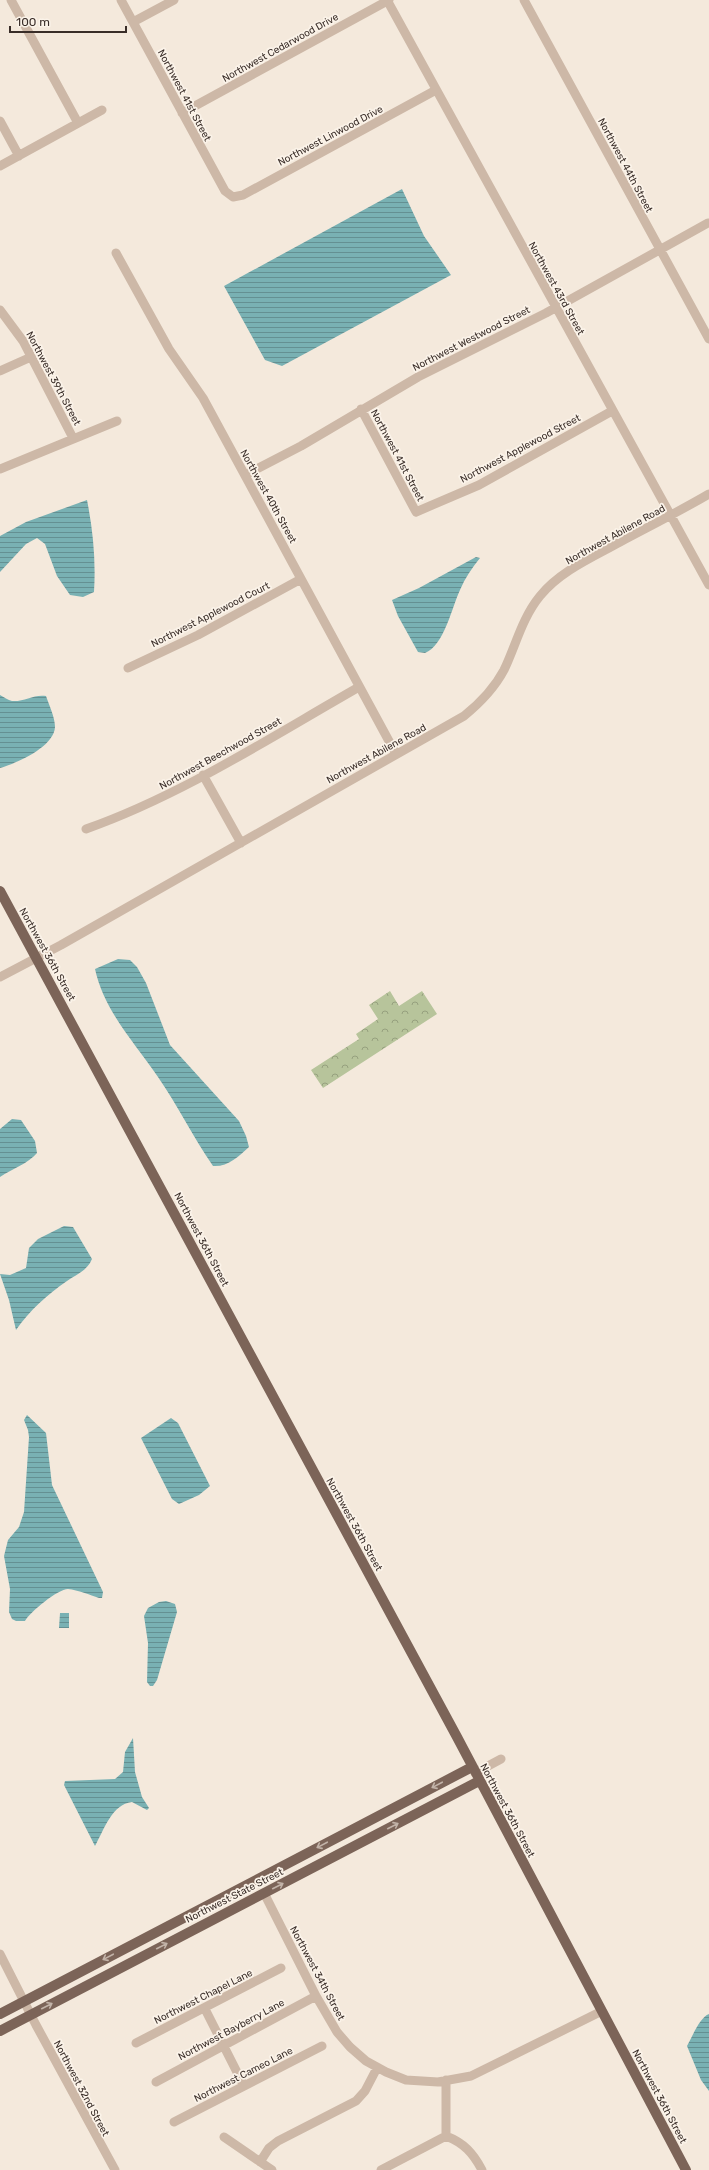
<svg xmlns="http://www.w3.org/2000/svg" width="709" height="2170" viewBox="0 0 709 2170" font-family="Rubik,sans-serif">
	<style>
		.park { fill: url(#park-crowns) }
		.water { fill: url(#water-rules) }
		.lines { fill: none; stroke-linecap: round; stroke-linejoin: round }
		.minor { stroke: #cdb8a7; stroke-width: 9 }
		.major { stroke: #7c6458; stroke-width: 10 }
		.oneway { stroke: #c2b3a8 }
		.labels { text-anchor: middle; stroke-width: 3.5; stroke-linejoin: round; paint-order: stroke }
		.street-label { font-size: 10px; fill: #392d28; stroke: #fbf3e9 }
	</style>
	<defs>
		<pattern id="park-crowns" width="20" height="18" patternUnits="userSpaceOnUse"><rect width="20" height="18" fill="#b7c49b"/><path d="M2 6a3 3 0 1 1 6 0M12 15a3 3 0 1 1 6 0" fill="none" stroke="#96a07e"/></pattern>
		<pattern id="water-rules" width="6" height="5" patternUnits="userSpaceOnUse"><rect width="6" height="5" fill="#79b1b3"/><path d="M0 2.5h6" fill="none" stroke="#649092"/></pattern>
	</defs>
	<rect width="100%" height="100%" fill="#f4e9dc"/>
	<path class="park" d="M390 991 399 1006 422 991 437 1014 323 1088 311 1070 359 1039 356 1034 378 1019 369 1005Z"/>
	<path class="water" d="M402 189 424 236 451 275 282 366 265 360 224 286Z
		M87 500C93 530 96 561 94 592L83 597 70 595 57 576 45 544 37 538 26 544 0 572V536L26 522Z
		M476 557 480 558C472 568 465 578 460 590 452 607 444 646 425 653L418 652 398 616 392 600 419 588Z
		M0 695C4 697 8 700 12 701 24 702 34 694 46 696 49 705 55 717 55 727 54 747 17 763 0 768Z
		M118 959 130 960 137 967 146 983 170 1045 239 1121 246 1136 249 1147C238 1157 228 1167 213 1166 193 1137 178 1106 158 1077 135 1043 104 1011 95 969Z
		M12 1119 21 1120 35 1141 37 1153C29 1163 12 1169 0 1177V1129Z
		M64 1226 73 1227 92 1259C87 1271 77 1274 67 1281 48 1294 29 1311 16 1330L9 1300 0 1274 10 1275 26 1268 29 1248 38 1239Z
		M27 1415 46 1433 52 1485 103 1592 102 1598H99C90 1595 78 1590 68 1589 58 1589 30 1612 25 1621H16L12 1619 9 1612 10 1589 4 1556 8 1540 19 1527 24 1512 29 1437 28 1430 24 1420Z
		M171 1418 178 1423 210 1486 199 1495 179 1504 172 1499 141 1438Z
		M166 1601 175 1604 177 1612 157 1680 153 1686H150L147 1682 148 1643 144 1616 148 1608 159 1602Z
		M60 1613H69V1628H59Z
		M133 1738 135 1772 142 1797 149 1808 147 1810 132 1802C112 1804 104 1830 95 1846L64 1785 65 1781 115 1779 123 1772 125 1752Z
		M709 2014V2091L701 2080 687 2046C692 2037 700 2017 709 2014Z"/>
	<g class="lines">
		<path class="minor" d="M11 0 78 123
			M121 0 225 191 233 197 243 195 436 90
			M387 0 709 585
			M524 0 709 339
			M133 22 174 0
			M182 113 389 0
			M0 121 19 156
			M0 166 102 110
			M116 253 169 349 203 398 396 754
			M0 310 23 341 73 438
			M0 371 31 357
			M361 409 416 512 479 485 612 411
			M0 469 117 421
			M245 475 301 446 418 377 546 313 708 223
			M128 668 198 635 301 579
			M203 775 241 843
			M86 829C182 795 271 737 359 687
			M0 977 61 945 464 716C480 703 494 689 504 670 516 645 522 618 540 596 560 571 593 557 620 542 650 526 680 511 709 494
			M475 1773 501 1759
			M264 1893 316 1996 337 2032 350 2047 366 2061 386 2072 406 2080 438 2082 471 2076 602 2011
			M0 1954 36 2025 115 2170
			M205 2009 244 2086
			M136 2043 281 1968
			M446 2080V2136
			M156 2082 316 1996
			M174 2122 322 2046
			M224 2137 272 2170
			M260 2162 269 2148 278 2141 356 2101 365 2091 377 2068
			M381 2170 446 2136C464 2143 473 2153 482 2170"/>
		<path class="major" d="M0 891 457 1737 686 2170
			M0 2014 472 1767
			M0 2031 479 1781"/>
	</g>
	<defs><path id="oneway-shaft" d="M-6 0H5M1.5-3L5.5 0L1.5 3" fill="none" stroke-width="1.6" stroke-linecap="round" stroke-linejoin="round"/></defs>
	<g class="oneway">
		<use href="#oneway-shaft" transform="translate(437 1785) rotate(152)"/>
		<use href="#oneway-shaft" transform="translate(393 1826) rotate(-27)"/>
		<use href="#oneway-shaft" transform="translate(322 1845) rotate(152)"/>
		<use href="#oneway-shaft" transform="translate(278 1886) rotate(-27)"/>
		<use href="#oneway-shaft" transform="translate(162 1946) rotate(-27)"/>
		<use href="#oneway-shaft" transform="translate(108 1957) rotate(152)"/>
		<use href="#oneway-shaft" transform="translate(47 2006) rotate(-27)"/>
	</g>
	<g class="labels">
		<g class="street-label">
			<text transform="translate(280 47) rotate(-29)" y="4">Northwest Cedarwood Drive</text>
			<text transform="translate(185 95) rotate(62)" y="4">Northwest 41st Street</text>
			<text transform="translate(330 135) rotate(-28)" y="4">Northwest Linwood Drive</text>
			<text transform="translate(626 165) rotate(62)" y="4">Northwest 44th Street</text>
			<text transform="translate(557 288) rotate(61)" y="4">Northwest 43rd Street</text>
			<text transform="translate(471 338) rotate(-27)" y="4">Northwest Westwood Street</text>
			<text transform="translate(54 378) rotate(62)" y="4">Northwest 39th Street</text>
			<text transform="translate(520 448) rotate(-28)" y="4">Northwest Applewood Street</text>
			<text transform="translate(398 455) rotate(62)" y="4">Northwest 41st Street</text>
			<text transform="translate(269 496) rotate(61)" y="4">Northwest 40th Street</text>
			<text transform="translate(615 534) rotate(-29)" y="4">Northwest Abilene Road</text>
			<text transform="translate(210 614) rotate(-27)" y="4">Northwest Applewood Court</text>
			<text transform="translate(220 753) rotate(-29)" y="4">Northwest Beechwood Street</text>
			<text transform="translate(376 753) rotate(-29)" y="4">Northwest Abilene Road</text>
			<text transform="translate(48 954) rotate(61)" y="4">Northwest 36th Street</text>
			<text transform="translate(202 1239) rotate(62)" y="4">Northwest 36th Street</text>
			<text transform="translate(355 1524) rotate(61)" y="4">Northwest 36th Street</text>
			<text transform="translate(508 1810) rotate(62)" y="4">Northwest 36th Street</text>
			<text transform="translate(234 1895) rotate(-27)" y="4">Northwest State Street</text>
			<text transform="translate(318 1973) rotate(62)" y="4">Northwest 34th Street</text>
			<text transform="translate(203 1996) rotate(-27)" y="4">Northwest Chapel Lane</text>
			<text transform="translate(231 2029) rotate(-28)" y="4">Northwest Bayberry Lane</text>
			<text transform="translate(243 2074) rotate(-27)" y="4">Northwest Cameo Lane</text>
			<text transform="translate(82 2088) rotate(62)" y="4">Northwest 32nd Street</text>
			<text transform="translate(660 2096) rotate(62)" y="4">Northwest 36th Street</text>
		</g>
	</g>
	<path d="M10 26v6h116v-6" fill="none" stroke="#392d28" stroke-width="2"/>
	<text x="16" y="26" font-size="12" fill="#392d28" stroke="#fbf3e9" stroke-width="3" paint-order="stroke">100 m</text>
</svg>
